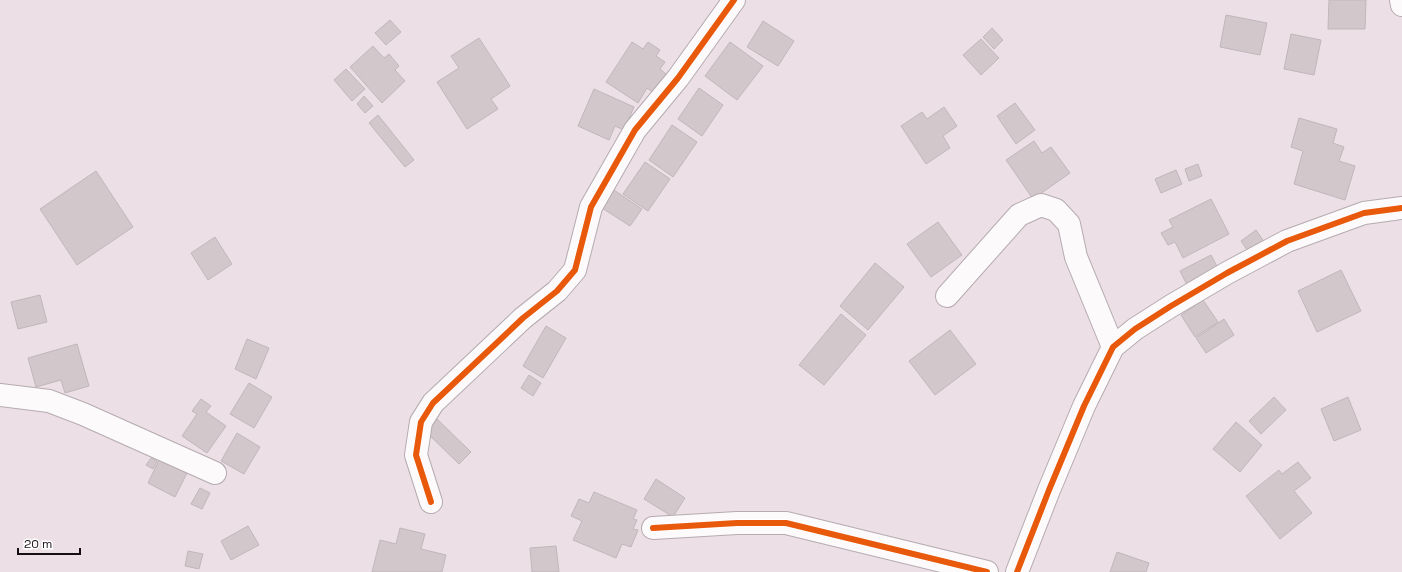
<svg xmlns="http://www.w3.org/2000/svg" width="1402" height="572" viewBox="0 0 1402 572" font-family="'Space Grotesk',sans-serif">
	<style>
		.building { fill: #d2c8cc; stroke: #c1b7bb }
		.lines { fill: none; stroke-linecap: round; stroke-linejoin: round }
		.minor-casing { stroke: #b5abb0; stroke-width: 24 }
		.minor { stroke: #fcfafb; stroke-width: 22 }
		.cycleway-casing { stroke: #fff; stroke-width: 8 }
		.cycleway { stroke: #e8590c; stroke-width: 6 }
	</style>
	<rect width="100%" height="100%" fill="#ecdfe5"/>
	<path class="building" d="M1329 0H1366L1365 29H1328Z
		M1226 15 1267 23 1260 55 1220 47Z
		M390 20 401 32 386 45 375 33Z
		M763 21 794 41 778 66 747 47Z
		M992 28 1003 40 994 49 983 37Z
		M1291 34 1321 40 1314 75 1284 69Z
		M479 38 510 86 491 99 498 109 467 129 437 82 459 68 451 56Z
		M981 39 999 58 981 75 963 55Z
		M632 42 643 49 648 42 660 50 656 56 665 62 660 69 666 74 654 93 647 88 638 103 606 82Z
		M730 42 763 66 737 100 705 76Z
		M373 46 384 58 389 54 399 66 395 70 405 81 382 103 350 67Z
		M346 69 365 89 352 101 334 80Z
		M699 88 723 105 702 136 678 119Z
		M594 89 634 107 624 130 615 126 609 140 578 126Z
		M364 96 373 106 365 113 357 104Z
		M1015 103 1035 130 1016 144 997 116Z
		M944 107 957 126 943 136 950 148 926 164 901 126 922 112 927 119Z
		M378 115 414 160 405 167 369 123Z
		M1299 118 1337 129 1333 143 1344 147 1339 161 1355 166 1345 200 1294 184 1303 151 1291 147Z
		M672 125 697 142 673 177 649 160Z
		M1034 141 1042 153 1051 147 1070 173 1033 199 1006 160Z
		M645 162 670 179 648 211 623 194Z
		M1198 164 1202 176 1189 181 1185 169Z
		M1176 170 1182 184 1161 193 1155 179Z
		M96 171 133 227 77 265 40 209Z
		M614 190 642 209 630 226 602 208Z
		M1211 199 1229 234 1183 258 1175 242 1168 245 1161 233 1173 227 1169 220Z
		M938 222 962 255 931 277 907 244Z
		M1256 230 1267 246 1252 257 1241 241Z
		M215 237 232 264 208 280 191 253Z
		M1211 255 1220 272 1189 289 1180 271Z
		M875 263 904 287 868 330 840 306Z
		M1341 270 1361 311 1317 332 1298 291Z
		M40 295 47 322 18 329 11 302Z
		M1203 300 1218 322 1195 337 1181 315Z
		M841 314 866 335 824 385 799 365Z
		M1224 319 1234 335 1206 353 1196 338Z
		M546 326 566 338 543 378 523 366Z
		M950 330 976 364 935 395 909 361Z
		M247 339 269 348 256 379 235 369Z
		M77 344 89 386 65 393 61 380 36 387 28 358Z
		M529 375 541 383 533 396 521 388Z
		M249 383 272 397 254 428 230 414Z
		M1274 397 1286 410 1261 434 1249 421Z
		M1348 397 1361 430 1334 441 1321 409Z
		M201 399 211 406 206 412 226 426 207 453 182 436 197 414 192 411Z
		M437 419 471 452 459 464 425 431Z
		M1236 422 1262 445 1240 472 1213 449Z
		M237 433 260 447 244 474 221 461Z
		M151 458 157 461 153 469 146 465Z
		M160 458 187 473 175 497 148 483Z
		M1298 462 1311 478 1294 491 1312 513 1280 539 1246 496 1279 470 1282 474Z
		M656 479 685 498 673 517 644 499Z
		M200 488 210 493 202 509 191 504Z
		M594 492 637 510 633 519 637 520 633 529 638 530 631 547 622 544 616 558 573 540 582 521 571 516 579 499 589 503Z
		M248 526 259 545 231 560 221 541Z
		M400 528 425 534 421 549 446 555 442 572H372L380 540 396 544Z
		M556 546 559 572H532L530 548Z
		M188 551 203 554 199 569 185 566Z
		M1117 552 1149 563 1146 572H1110Z"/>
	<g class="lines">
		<g class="minor-casing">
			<path id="minor" d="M1401 0 1402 5
				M947 296 1019 215 1041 205 1056 210 1069 224 1076 257 1113 347
				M0 395 49 401 83 414 215 473
				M431 502 416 455 421 422 433 403 523 318 557 291 575 270 591 207 635 130 678 78 734 0
				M653 528 737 523H786L987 572
				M1017 572 1049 490 1084 406 1113 347 1135 329 1171 306 1227 273 1287 241 1364 213 1402 208"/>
		</g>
		<use href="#minor" class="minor"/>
		<g class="cycleway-casing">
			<path id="cycleway" d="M431 502 416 455 421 422 433 403 523 318 557 291 575 270 591 207 635 130 678 78 734 0
				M653 528 737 523H786L987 572
				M1017 572 1049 490 1084 406 1113 347 1135 329 1171 306 1227 273 1287 241 1364 213 1402 208"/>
		</g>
		<use href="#cycleway" class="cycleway"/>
	</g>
	<path d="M18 548v6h62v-6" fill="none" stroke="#160f12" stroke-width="2"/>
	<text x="24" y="548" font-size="12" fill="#160f12" stroke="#ffffff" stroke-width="3" paint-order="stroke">20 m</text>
</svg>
